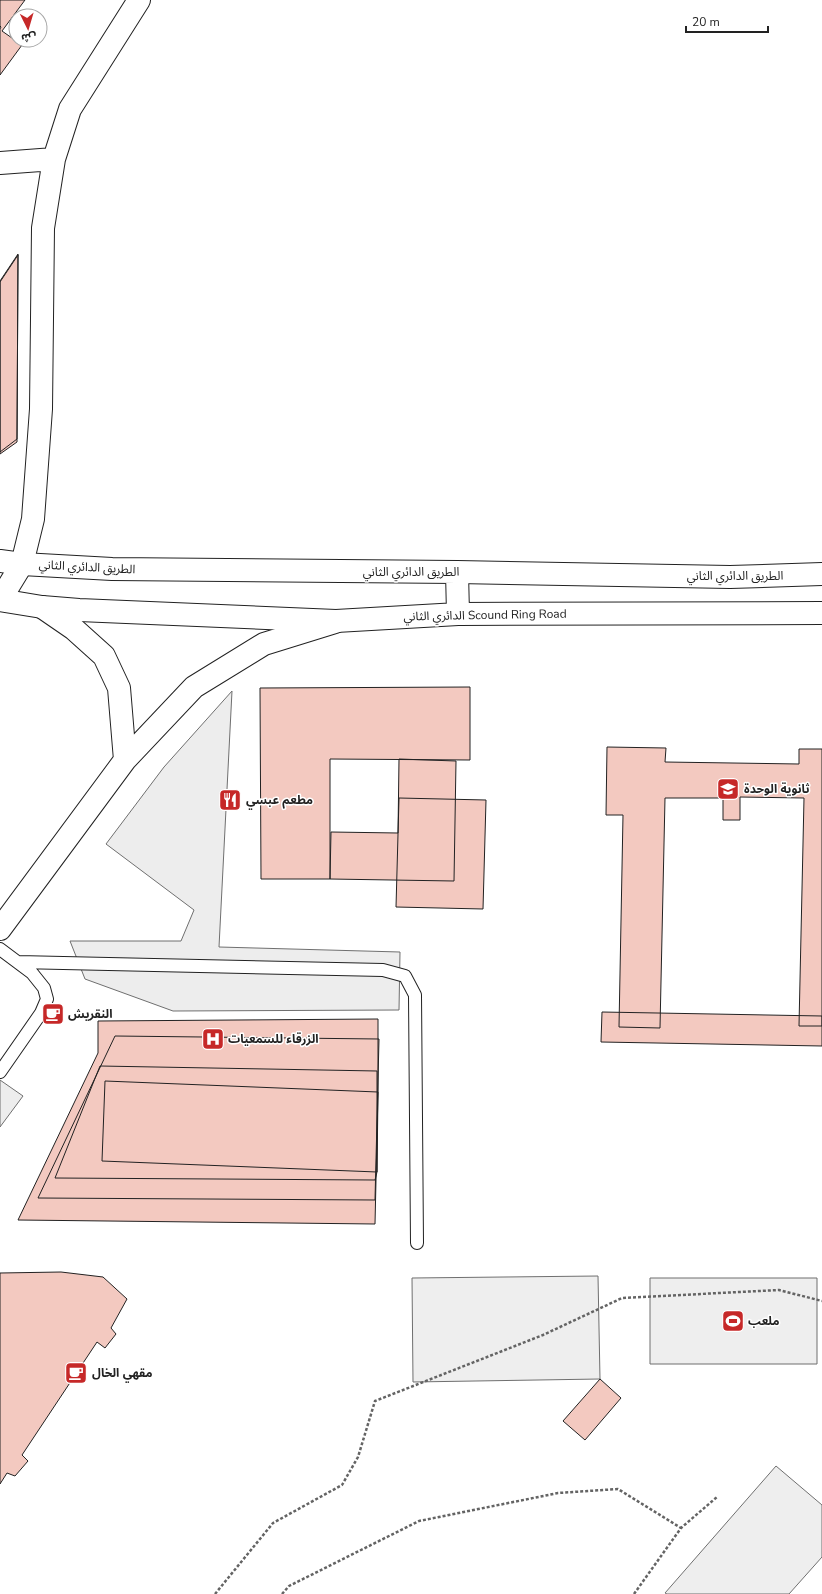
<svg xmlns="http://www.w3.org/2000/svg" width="822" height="1594" viewBox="0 0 822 1594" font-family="'Nunito Sans','Noto Sans Arabic',sans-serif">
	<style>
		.green { fill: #eee; stroke: #6f6f6f }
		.parking { fill: #ededed; stroke: #6f6f6f }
		.building { fill: #f3c9c0; stroke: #222 }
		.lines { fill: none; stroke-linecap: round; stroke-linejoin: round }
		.lane-casing { stroke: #222; stroke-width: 14 }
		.street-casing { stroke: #222; stroke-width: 24 }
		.primary-casing { stroke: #222; stroke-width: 24 }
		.path { stroke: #646464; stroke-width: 2.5; stroke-dasharray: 3 2; stroke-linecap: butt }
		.lane { stroke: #fff; stroke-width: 12 }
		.street { stroke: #fff; stroke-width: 22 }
		.primary { stroke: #fff; stroke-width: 22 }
		.labels { text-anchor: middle; stroke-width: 3; stroke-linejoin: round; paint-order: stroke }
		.street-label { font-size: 12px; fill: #222; stroke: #fff }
		.poi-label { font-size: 12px; font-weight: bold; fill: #222; stroke: #fff; text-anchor: start }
	</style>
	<rect width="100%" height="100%" fill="#fff"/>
	<path class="green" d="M598 1276 600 1379 413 1382 412 1278Z
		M650 1278H817V1364H650Z
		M776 1466 822 1505V1557L789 1594H667L665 1593Z"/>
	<path class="parking" d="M232 691 219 947 400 952 399 1010 173 1011 85 979 70 941H181L194 910 106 844 164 767Z
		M0 1080 23 1096 0 1127Z"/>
	<path class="building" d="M0 0H25L2 31 22 45 0 75V29L1 27 0 26Z
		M18 254 17 439 0 452V281Z
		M18 255 17 442 0 454V282Z
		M470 687V760L330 759V879H261L260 688Z
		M607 747 666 748 665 762 799 764V749H822V1026H799L804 798 740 797V820H723V798H665L660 1028 619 1027 623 815H606Z
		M399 759 456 761 454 881 330 879 331 832 398 833Z
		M399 798 486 800 483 909 396 907Z
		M602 1012 822 1016V1046L601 1042Z
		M378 1019V1092L375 1224 18 1220 98 1053V1021Z
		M115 1036 379 1039 375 1200 38 1198Z
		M100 1066 377 1071V1172L375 1180 55 1178Z
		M105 1081 378 1092 377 1172 102 1161Z
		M61 1272 103 1277 127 1299 111 1328 116 1334 105 1348 97 1342 22 1455 28 1461 15 1476 7 1473 0 1484V1273Z
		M600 1379 621 1398 585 1440 563 1421Z"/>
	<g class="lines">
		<g class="lane-casing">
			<path id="lane" d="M0 949 32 973 44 988 47 999 41 1013 0 1072
				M18 962 383 970 405 976 415 995 417 1243"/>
		</g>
		<g class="street-casing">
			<path id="street" d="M0 163 54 159
				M0 600 22 564 33 519 41 409 43 228 54 159 70 109 139 0
				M42 607 74 629 104 656 119 688 125 760
				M0 929 125 760 194 687 264 644 335 622"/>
		</g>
		<g class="primary-casing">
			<path id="primary" d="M0 561 22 564 112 569 457 572 730 577 822 574
				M457 572 458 614
				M0 600 42 607 79 610 336 621 458 614 822 613"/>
		</g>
		<path class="path" d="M215 1594 273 1523 342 1485 358 1457 375 1401 543 1335 622 1298 779 1290 822 1301
			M282 1594 289 1586 419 1521 558 1493 618 1489 681 1528
			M634 1594 681 1528 717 1497"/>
		<use href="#lane" class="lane"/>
		<use href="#street" class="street"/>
		<use href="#primary" class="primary"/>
	</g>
	<defs>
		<g id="school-square" transform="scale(1.15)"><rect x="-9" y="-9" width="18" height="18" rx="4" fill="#c62828" stroke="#fff"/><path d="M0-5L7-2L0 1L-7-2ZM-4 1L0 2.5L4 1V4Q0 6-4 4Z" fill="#fff"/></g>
		<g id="restaurant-square" transform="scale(1.15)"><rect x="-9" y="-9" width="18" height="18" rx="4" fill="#c62828" stroke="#fff"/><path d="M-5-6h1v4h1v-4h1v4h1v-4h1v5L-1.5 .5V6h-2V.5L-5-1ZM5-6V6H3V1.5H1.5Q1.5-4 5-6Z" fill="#fff"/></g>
		<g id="cafe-square" transform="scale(1.15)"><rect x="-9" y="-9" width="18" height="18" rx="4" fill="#c62828" stroke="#fff"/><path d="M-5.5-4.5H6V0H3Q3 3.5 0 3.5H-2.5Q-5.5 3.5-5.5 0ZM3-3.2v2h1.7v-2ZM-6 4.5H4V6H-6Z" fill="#fff"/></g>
		<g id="hospital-square" transform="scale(1.15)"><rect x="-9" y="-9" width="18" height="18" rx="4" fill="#c62828" stroke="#fff"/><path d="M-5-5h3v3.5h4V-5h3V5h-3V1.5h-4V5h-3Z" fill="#fff"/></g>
		<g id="stadium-square" transform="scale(1.15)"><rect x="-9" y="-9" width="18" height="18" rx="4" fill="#c62828" stroke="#fff"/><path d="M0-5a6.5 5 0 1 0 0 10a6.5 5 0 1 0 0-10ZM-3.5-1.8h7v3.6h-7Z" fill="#fff"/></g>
	</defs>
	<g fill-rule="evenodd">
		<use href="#school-square" x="728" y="789"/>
		<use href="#restaurant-square" x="230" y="800"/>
		<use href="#cafe-square" x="53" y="1014"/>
		<use href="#hospital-square" x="213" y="1039"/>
		<use href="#stadium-square" x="733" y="1321"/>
		<use href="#cafe-square" x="76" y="1373"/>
	</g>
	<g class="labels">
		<g class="street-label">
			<text transform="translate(87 567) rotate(3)" y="4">الطريق الدائري الثاني</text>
			<text x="411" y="576">الطريق الدائري الثاني</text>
			<text x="735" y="580">الطريق الدائري الثاني</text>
			<text transform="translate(485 615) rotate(-1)" y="4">الدائري الثاني Scound Ring Road</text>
		</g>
		<g class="poi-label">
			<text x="744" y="793">ثانوية الوحدة</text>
			<text x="246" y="804">مطعم عبسي</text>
			<text x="68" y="1018">النقريش</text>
			<text x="228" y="1043">الزرقاء للسمعيات</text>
			<text x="748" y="1325">ملعب</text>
			<text x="92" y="1377">مقهي الخال</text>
		</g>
	</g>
	<g transform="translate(28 28) rotate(175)"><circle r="19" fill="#ffffff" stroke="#a7a7a7"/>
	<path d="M0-3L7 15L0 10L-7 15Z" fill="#c62828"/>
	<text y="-6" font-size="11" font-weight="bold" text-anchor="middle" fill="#222222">ش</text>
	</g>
	<path d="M686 26v6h82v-6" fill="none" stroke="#222222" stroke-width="2"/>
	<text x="692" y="26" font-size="12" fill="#222222" stroke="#ffffff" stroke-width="3" paint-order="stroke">20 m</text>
</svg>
